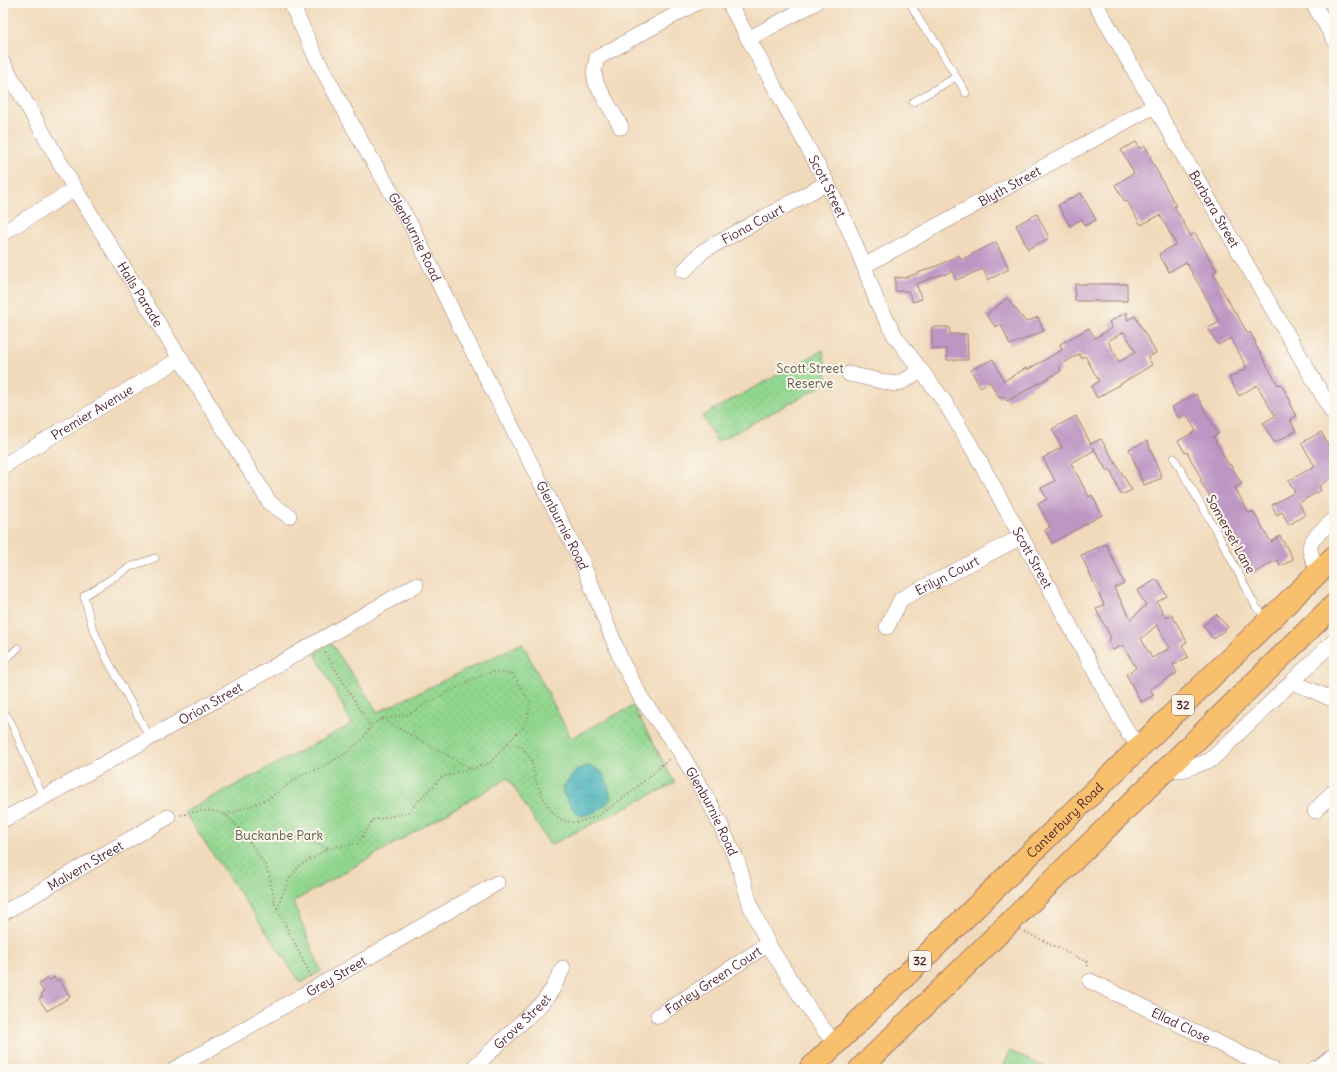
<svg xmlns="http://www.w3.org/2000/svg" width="1337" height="1072" viewBox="0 0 1337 1072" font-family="Delius,sans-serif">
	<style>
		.park { fill: url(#park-dots); stroke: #6e7b5e }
		.pitch { fill: #92d790; stroke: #6e7b5e }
		.water { fill: url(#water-ripples); stroke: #446872 }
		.building { fill: #be96c4; fill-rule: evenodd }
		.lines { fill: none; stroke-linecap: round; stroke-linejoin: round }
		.service-casing { stroke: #9e7c73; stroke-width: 8 }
		.minor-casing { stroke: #9e7c73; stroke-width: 16 }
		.primary-casing { stroke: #9e7c73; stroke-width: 24 }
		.path { stroke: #9e7c73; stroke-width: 2; stroke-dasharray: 1 3; stroke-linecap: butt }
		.service { stroke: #fff; stroke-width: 7 }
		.minor { stroke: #fff; stroke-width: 15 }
		.primary { stroke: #f8bf6c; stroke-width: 22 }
		.labels { text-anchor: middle; stroke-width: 4; stroke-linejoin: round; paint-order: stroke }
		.shield { fill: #fbf7ec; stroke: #7f6065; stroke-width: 1 }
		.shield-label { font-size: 12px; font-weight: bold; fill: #4a1f2b }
		.street-label { font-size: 13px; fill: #4a1f2b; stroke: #fbf7ec }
		.park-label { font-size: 13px; fill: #605649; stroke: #fbf7ec }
	</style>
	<defs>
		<pattern id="park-dots" width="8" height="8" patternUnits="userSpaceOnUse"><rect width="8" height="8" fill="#92d790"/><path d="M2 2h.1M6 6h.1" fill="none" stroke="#7fb87c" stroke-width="1.8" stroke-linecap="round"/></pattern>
		<pattern id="water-ripples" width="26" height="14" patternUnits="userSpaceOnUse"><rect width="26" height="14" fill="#3fb0b8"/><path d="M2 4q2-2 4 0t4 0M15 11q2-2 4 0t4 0" fill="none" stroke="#378f96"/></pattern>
	</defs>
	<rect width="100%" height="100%" fill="#fbf7ec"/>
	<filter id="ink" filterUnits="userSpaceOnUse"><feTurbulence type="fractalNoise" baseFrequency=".025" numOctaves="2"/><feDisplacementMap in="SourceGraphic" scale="8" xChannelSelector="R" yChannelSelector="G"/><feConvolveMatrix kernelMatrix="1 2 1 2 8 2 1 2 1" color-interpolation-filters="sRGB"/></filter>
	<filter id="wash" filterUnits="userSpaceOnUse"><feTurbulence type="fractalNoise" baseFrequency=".012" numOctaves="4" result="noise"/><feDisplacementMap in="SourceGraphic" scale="16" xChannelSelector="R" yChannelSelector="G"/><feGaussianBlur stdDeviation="0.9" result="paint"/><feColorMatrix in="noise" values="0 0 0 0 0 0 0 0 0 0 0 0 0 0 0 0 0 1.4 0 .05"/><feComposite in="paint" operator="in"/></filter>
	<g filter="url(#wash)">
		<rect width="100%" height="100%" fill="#f1dabb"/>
		<path class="park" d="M823 350 828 383 717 442 702 416Z
			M331 643 378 712 522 643 571 738 633 706 675 783 550 845 508 778 293 902 321 971 301 983 184 812 352 724 315 653Z"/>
		<path class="pitch" d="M1010 1051 1048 1069H1002Z"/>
		<path class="water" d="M590 766 602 772 608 784 611 798C603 809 593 814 580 816 571 807 565 800 562 788L577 769Z"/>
		<g id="blocks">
			<path class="building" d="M1136 142 1140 149 1145 146 1151 157 1150 158 1176 206H1174L1191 236 1195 233 1217 271 1213 273 1235 313H1236L1248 334 1250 332 1256 343 1255 344 1278 385 1281 384 1291 402 1289 403 1296 416 1290 419 1296 431 1274 443 1263 423 1275 416 1257 385 1239 396 1229 378 1247 368 1231 338 1218 345 1208 328 1220 322 1186 262 1169 272 1159 254 1176 244 1160 215 1141 225 1127 201 1125 202 1115 185 1134 173 1121 150Z
				M1081 193 1096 220 1085 226 1082 219 1070 226 1058 205Z
				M1037 214 1049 238 1028 249 1016 225Z
				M996 242 1009 269 988 280 983 269 956 280 952 271 944 275 943 274 916 284 922 299 913 302 908 291H895V277L905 278 939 265 959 255 961 260Z
				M1075 284H1127V301H1075Z
				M1007 298 1026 322 1038 317 1044 331 1010 345 1001 324 996 327 986 315Z
				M1127 312V320L1135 316 1156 353 1148 357 1152 365 1097 398 1091 387 1099 381 1085 356 1081 358 1079 354 1059 366 1061 371 1007 401 1004 396 999 398 990 382 980 387 971 370 993 359 1004 381 1026 368 1027 370 1062 350 1060 344 1089 328 1095 338 1112 328 1109 322ZM1124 332 1136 352 1119 362 1108 341Z
				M932 327H949L950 334H967L968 360H947V349H932Z
				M1196 394 1218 434 1213 437 1229 465 1230 464 1242 484 1235 488 1249 513 1253 511 1271 542 1280 536 1293 559 1281 566 1277 560 1253 574 1227 526H1228L1200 481 1202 480 1187 452 1185 453 1178 441 1196 431 1186 414 1179 419 1172 407Z
				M1076 416 1091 444 1101 439 1132 490 1121 495 1110 469 1107 471 1093 447 1095 450 1071 463 1089 497 1092 495 1102 515 1052 543 1045 530 1050 527 1038 504 1047 499 1041 488 1055 481 1043 458 1062 447 1052 429Z
				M1321 432 1334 455V476L1319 486 1321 490 1299 503 1305 515 1289 525 1282 512 1277 515 1272 505 1295 492 1288 481 1315 466 1301 443Z
				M1147 441 1162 478 1144 485 1129 449Z
				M1106 544 1124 583 1114 588 1131 619 1146 605 1137 591 1157 579 1167 596 1157 602 1166 618 1172 615 1187 642 1182 645 1188 657 1173 665 1177 673 1150 689 1154 695 1141 702 1126 674 1136 668 1123 645 1113 650 1108 641 1111 638 1096 609 1104 605 1081 555ZM1157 625 1170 648 1152 658 1141 639Z
				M1216 614 1228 627 1214 639 1203 626Z
				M54 977 56 981 59 979 70 997 47 1011 39 999 43 996 41 994 44 992 39 984 48 978 50 980Z"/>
		</g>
	</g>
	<g filter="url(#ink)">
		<use href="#blocks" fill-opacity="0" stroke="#9e7c73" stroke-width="1"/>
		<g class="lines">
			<g class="service-casing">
				<path id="service" d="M910 3 924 28 932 36 966 93
					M913 102 956 77
					M1174 458 1218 534 1256 607 1267 618
					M3 662 18 648
					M3 711 11 722 43 797
					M150 738 106 657 92 626 84 596 130 567 155 558"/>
			</g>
			<g class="minor-casing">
				<g id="minor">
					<path id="s1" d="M291 3 315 55 362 143 412 227 461 329 582 562 622 662 641 698 679 750 711 805 738 863 751 907 768 944 801 997 819 1023 835 1044"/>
					<path id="s2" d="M729 3 827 183 851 234 864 266 877 302 895 336 944 401 974 451 1056 600 1128 733 1141 746"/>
					<path id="s3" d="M1095 3 1334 415"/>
					<path d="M1313 3 1334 39"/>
					<path d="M748 39 815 3"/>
					<path id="s4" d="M3 63 75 189 270 503 289 516"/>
					<path d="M621 127 596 83 594 72 597 58 696 3"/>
					<path d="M3 233 75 189"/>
					<path id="s5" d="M864 266 1154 106"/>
					<path id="s6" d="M684 271 703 251 827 183"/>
					<path d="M849 374 894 384 904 381 920 371"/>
					<path id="s7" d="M3 466 181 358"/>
					<path d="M1319 572C1316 565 1311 557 1310 550 1308 540 1327 526 1334 520"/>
					<path id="s8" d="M887 627 901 599 1021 537"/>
					<path d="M1293 682 1334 700"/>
					<path d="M1167 769 1183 770 1211 760 1334 641"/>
					<path d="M1315 811 1334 791"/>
					<path id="s9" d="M3 820 150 738 416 585"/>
					<path id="s10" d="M3 913 168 817"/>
					<path id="s11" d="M1090 981 1272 1069"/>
					<path id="s12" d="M658 1016 768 944"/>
					<path id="s13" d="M175 1069 497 883"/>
					<path id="s14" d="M472 1069 542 1003 552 990 563 968"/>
					<path d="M1314 1069 1319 1067 1334 1055"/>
				</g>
			</g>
			<g class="primary-casing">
				<g id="primary">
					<path id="s15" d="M810 1069 1334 557"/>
					<path d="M860 1069 1334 605"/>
				</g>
			</g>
			<path class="path" d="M325 652 370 726
				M382 719 472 769
				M181 815C196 812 211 807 225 815 232 819 239 829 245 835L301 838 329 848 358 843 373 820 407 813 442 777 490 763 507 744 522 747 531 759 537 785 550 810 560 819 575 823 598 816 630 793 669 759
				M226 815 268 799 303 774 323 767 343 755 363 739 371 725 382 719 409 714 472 679 493 672 513 674 530 703 528 717 523 727 507 744
				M245 835 265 865 270 878 275 904 311 976
				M277 908 289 879 299 866 329 848
				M1025 932 1087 962 1088 968"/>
			<use href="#service" class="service"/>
			<use href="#minor" class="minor"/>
			<use href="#primary" class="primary"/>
		</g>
	</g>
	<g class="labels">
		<g class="shield">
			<rect x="1172" y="695" width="22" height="20" rx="3"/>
			<rect x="909" y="951" width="22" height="20" rx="3"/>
		</g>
		<g class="shield-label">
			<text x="1183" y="709">32</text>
			<text x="920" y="965">32</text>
		</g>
		<g class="street-label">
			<text dy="5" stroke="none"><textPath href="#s2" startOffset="208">Scott Street</textPath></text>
			<text dy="5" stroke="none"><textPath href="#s5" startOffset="166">Blyth Street</textPath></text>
			<text dy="5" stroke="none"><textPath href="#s3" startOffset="238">Barbara Street</textPath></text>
			<text dy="5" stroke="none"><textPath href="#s6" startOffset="84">Fiona Court</textPath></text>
			<text dy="5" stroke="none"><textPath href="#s1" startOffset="265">Glenburnie Road</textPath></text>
			<text dy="5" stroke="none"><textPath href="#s4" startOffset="269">Halls Parade</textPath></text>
			<text dy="5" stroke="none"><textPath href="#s7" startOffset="104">Premier Avenue</textPath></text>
			<text dy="5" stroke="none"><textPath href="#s1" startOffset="589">Glenburnie Road</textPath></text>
			<text transform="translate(1231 534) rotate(61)" y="5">Somerset Lane</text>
			<text dy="5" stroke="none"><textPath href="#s2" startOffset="634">Scott Street</textPath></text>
			<text dy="5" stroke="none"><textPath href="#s8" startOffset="83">Erilyn Court</textPath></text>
			<text dy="5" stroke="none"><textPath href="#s9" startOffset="238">Orion Street</textPath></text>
			<text dy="5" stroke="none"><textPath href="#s1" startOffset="913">Glenburnie Road</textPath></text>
			<text dy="5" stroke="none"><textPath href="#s15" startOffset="356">Canterbury Road</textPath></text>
			<text dy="5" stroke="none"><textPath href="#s10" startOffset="95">Malvern Street</textPath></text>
			<text dy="5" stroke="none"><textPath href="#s13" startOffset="186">Grey Street</textPath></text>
			<text dy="5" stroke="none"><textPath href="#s12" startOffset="66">Farley Green Court</textPath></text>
			<text dy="5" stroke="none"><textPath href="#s14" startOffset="69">Grove Street</textPath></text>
			<text dy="5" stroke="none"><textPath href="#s11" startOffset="101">Ellad Close</textPath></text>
		</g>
		<g class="park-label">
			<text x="810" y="373">Scott Street<tspan x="810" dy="15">Reserve</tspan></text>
			<text x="279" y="840">Buckanbe Park</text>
		</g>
	</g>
	<rect width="1337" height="1072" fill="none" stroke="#fbf7ec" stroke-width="16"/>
</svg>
